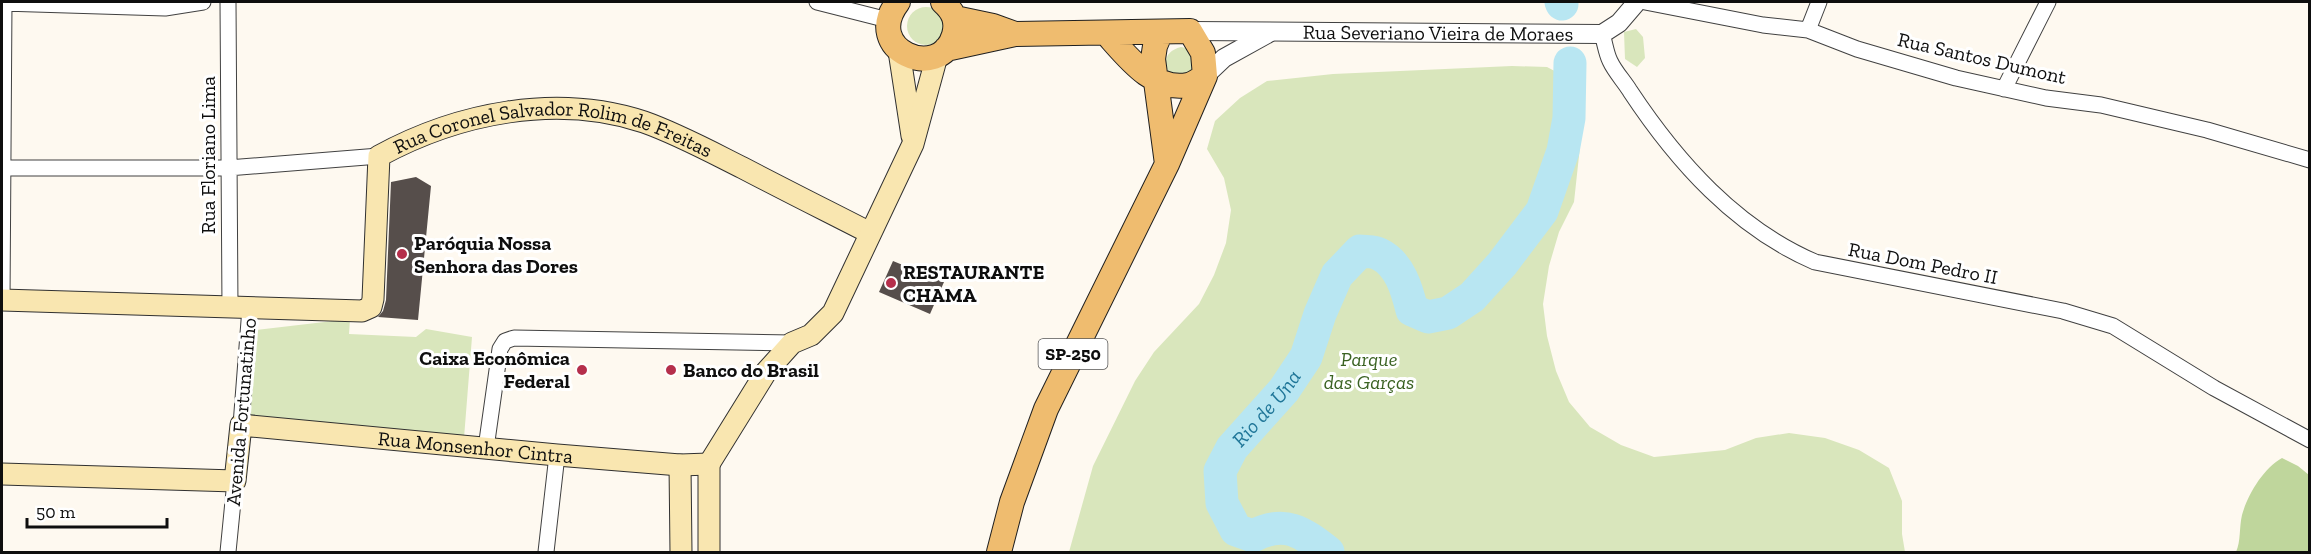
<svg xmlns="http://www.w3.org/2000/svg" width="2311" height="554" viewBox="0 0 2311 554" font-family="'Zilla Slab',serif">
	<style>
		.green { fill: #d9e6bc }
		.forest { fill: #bfd69c }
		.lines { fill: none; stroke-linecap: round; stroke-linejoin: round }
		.river { stroke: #b8e6f2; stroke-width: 33 }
		.building { fill: #564e4b }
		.minor-casing { stroke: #414141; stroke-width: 17 }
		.tertiary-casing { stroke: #414141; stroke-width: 20 }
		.secondary-casing { stroke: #303030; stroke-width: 23 }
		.primary-casing { stroke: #1f1f1f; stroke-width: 26 }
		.minor { stroke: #fff; stroke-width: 15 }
		.tertiary { stroke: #fff; stroke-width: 18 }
		.secondary { stroke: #f9e6b0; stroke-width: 21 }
		.primary { stroke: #efbc6f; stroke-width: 24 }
		.poi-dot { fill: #b52f4b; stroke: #fff; stroke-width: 2 }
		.labels { text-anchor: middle; stroke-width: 6; stroke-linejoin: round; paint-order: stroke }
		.shield { fill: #fff; stroke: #565656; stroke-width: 1.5 }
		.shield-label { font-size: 18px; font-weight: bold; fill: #0e0e0e }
		.street-label { font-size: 20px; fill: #0e0e0e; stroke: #fff }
		.poi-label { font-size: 20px; font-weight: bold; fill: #0e0e0e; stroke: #fff; text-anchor: start }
		.park-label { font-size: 20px; font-style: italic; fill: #3a6222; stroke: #fff }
		.water-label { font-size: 21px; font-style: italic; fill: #1f7698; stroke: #fff }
	</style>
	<rect width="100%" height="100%" fill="#fef9f0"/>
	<path class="green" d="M907 26a19 19 0 1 1 38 0a19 19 0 1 1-38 0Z
		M1636 29 1643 37 1645 58 1637 67 1625 59 1624 32Z
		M1181 47 1186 48 1194 53V73L1172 76C1161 64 1165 51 1181 47Z
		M1512 66 1547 67 1583 86V119L1574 202 1559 232 1549 266 1543 304 1547 336 1556 371 1569 402 1590 427 1621 445 1654 457 1725 450 1756 438 1789 433 1825 438 1859 450 1889 468 1902 501V534L1905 552H1069L1093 466 1135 381 1154 352 1199 304 1214 275 1226 243 1231 210 1224 178 1207 149 1215 121 1240 98 1267 81 1333 74Z
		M350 319 349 334 416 337 426 329 472 337 464 438 247 422 256 330Z"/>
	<path class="forest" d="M2282 458 2298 466 2309 475V552H2236C2241 541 2239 528 2242 515 2248 494 2263 469 2282 458Z"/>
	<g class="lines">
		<g class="river">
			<path d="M1561 2 1562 4"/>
			<path id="s1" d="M1328 552C1302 532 1285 519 1253 536L1236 530 1222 503 1220 471 1232 448 1284 390 1306 357 1320 314 1337 275 1360 251C1365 252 1374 251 1379 254 1400 264 1407 290 1412 310L1428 317 1448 313 1472 297 1502 264 1542 211 1563 151 1569 118 1570 63"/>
		</g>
	</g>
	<path class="building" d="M416 177 431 186 418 320 378 317 383 311 386 300 391 182Z
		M893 261 944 282 930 314 879 292Z"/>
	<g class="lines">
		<g class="minor-casing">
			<path id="minor" d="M228 2 230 308
				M817 2 888 20
				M1645 2 1763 25 1808 30 1857 49 1956 78 2046 98 2101 105 2207 130 2310 160
				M2 3 165 8 203 2
				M1808 30 1819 2
				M1602 34C1605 43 1606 53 1610 61 1615 72 1624 81 1630 91 1677 162 1736 228 1815 262L2063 311 2113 326 2214 388 2310 440
				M2004 89 2048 2
				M2 168H228L379 156
				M2 300 4 2
				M241 425 250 308
				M486 448 500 349 505 341 514 338 792 343
				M228 552 235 481
				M546 552 557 455"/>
		</g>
		<g class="tertiary-casing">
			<g id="tertiary">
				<path id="s2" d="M1190 31 1602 34 1619 23 1637 2"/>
				<path d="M1205 76 1224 58 1269 33"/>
			</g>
		</g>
		<g class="secondary-casing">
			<g id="secondary">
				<path d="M899 51 912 136"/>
				<path id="s3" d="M2 300 362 311 371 307 373 299 379 156C458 113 556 93 644 122 678 134 711 152 743 168 785 190 827 211 870 233"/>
				<path d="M709 464 766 372 792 343 811 335 833 313 913 144 937 56"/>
				<path d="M680 465 681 552"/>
				<path id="s4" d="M2 474 235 481 241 425 557 455 680 465 709 464"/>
				<path d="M709 552V464"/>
			</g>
		</g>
		<g class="primary-casing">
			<path id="primary" d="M898 2C861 50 940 83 954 35 958 21 953 11 943 2
				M955 18 993 26 1015 34
				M1161 32 1155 46 1153 59 1167 164
				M1106 33C1126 55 1153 92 1188 85 1193 84 1200 79 1205 76
				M946 49 1015 34 1190 31 1203 53 1205 76 1167 164 1046 409 1012 502 999 552"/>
		</g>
		<use href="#minor" class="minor"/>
		<use href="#tertiary" class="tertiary"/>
		<use href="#secondary" class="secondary"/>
		<use href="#primary" class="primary"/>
	</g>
	<g class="poi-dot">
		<circle cx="402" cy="254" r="6"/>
		<circle cx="891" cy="283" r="6"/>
		<circle cx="582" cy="370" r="6"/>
		<circle cx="671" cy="370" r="6"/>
	</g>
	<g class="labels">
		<rect class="shield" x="1038.5" y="339" width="69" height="30" rx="4.5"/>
		<g class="shield-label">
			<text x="1073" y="360">SP-250</text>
		</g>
		<g class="street-label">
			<text dy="7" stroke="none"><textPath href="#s2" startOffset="248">Rua Severiano Vieira de Moraes</textPath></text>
			<text transform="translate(1982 58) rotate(13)" y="7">Rua Santos Dumont</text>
			<text dy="7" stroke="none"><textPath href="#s3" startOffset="704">Rua Coronel Salvador Rolim de Freitas</textPath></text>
			<text transform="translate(208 155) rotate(-90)" y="7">Rua Floriano Lima</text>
			<text transform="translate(1923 263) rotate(11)" y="7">Rua Dom Pedro II</text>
			<text transform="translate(241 412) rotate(-85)" y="7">Avenida Fortunatinho</text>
			<text dy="7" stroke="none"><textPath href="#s4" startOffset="525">Rua Monsenhor Cintra</textPath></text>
		</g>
		<g class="poi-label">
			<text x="414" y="250">Paróquia Nossa<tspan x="414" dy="23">Senhora das Dores</tspan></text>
			<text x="903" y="279">RESTAURANTE<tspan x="903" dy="23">CHAMA</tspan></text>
			<text x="570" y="365" text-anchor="end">Caixa Econômica<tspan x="570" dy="23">Federal</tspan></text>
			<text x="683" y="377">Banco do Brasil</text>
		</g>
		<g class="park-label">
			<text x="1369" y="366">Parque<tspan x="1369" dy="23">das Garças</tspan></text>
		</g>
		<g class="water-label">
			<text dy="7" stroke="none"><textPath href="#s1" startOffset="242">Rio de Una</textPath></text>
		</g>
	</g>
	<rect width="2311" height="554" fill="none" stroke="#0e0e0e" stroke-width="6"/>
	<path d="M27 518v9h140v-9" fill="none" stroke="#0e0e0e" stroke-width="3"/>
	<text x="36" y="518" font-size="18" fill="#0e0e0e" stroke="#ffffff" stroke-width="4.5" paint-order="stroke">50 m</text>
</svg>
